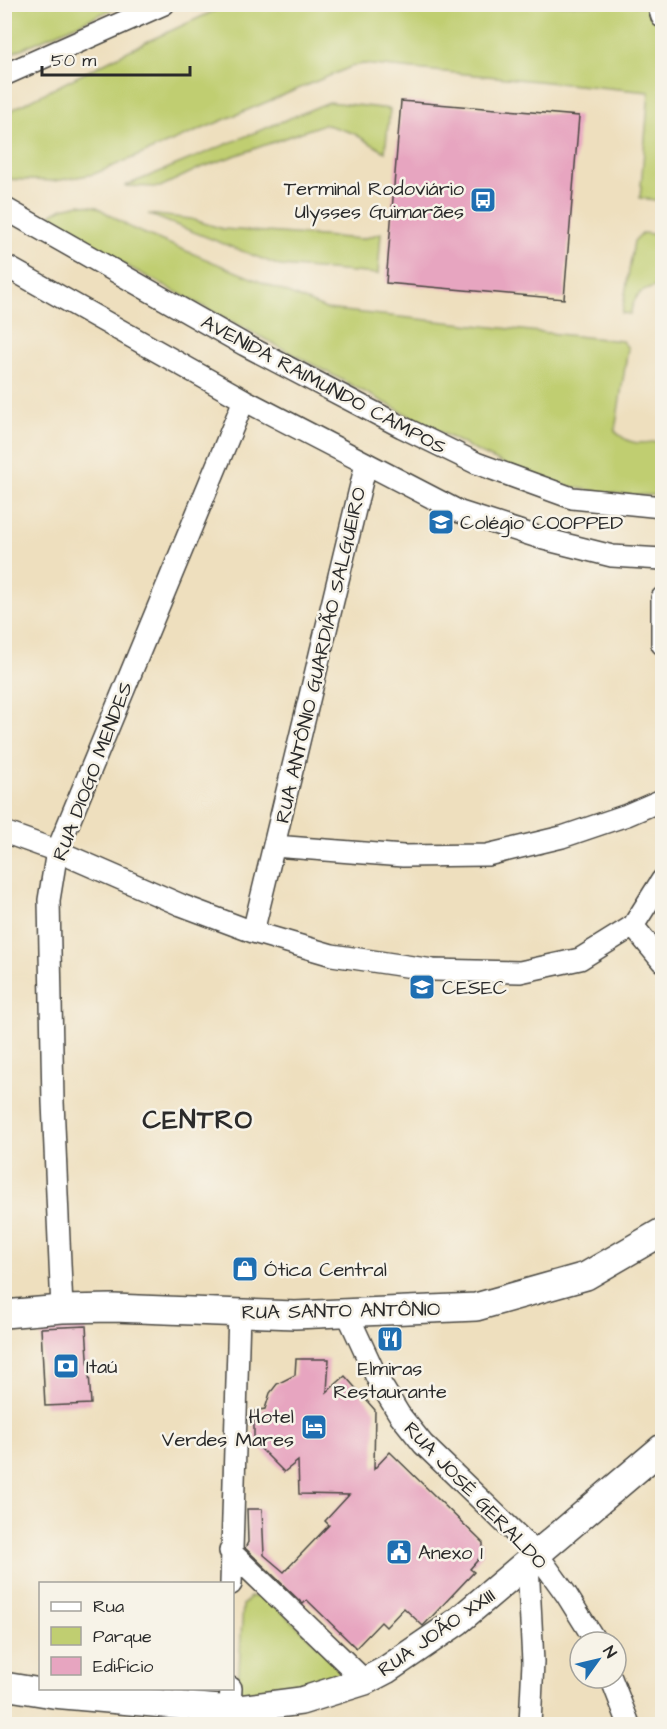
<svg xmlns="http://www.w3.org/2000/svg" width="667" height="1729" viewBox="0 0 667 1729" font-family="'Architects Daughter',sans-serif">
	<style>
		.green { fill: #c0ce71; stroke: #767c4e; stroke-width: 1.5 }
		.building { fill: #e7a5c0 }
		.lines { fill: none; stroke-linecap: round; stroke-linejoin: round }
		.minor-casing { stroke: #484641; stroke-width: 24 }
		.major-casing { stroke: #484641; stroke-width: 30 }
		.minor { stroke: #fff; stroke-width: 21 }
		.major { stroke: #fff; stroke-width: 27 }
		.labels { text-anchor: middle; stroke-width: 5; stroke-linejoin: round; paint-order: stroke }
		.poi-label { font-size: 20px; fill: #2b2b2b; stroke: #f7f3e8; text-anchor: start }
		.street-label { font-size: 20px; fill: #2b2b2b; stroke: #f7f3e8 }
		.district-label { font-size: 26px; font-weight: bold; letter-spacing: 1.5px; fill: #2b2b2b; stroke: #f7f3e8 }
	</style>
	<rect width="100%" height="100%" fill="#f7f3e8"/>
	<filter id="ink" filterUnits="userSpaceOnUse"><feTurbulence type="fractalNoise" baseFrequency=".0167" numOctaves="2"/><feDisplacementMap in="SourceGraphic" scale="12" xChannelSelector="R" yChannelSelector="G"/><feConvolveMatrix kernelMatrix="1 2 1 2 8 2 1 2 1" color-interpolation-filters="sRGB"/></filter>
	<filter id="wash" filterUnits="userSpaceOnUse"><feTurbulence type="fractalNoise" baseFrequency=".008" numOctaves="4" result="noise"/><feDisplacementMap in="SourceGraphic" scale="24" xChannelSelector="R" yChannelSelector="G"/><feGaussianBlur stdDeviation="1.35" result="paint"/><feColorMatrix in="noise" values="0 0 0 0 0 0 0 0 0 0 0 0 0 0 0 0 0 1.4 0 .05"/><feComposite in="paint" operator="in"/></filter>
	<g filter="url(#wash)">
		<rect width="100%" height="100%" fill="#eedfbe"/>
		<path class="green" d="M5 4H122V5L5 56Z
			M227 5H652L662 32V201L640 198 649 92 363 64 353 66 94 174 55 181 5 179 4 118 15 108 144 43Z
			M329 102 390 109 385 152 353 133 324 124 200 168 160 187 125 186Z
			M80 204 97 207 131 228 326 309 622 341 628 348 615 431C631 447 641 443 662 441V495C623 496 582 491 544 480 522 473 501 462 480 453L59 230 50 222 52 214 63 208Z
			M148 214 191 219 223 229 362 239 381 233 378 274 280 266Z
			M642 233 662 235V285C640 291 636 291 630 314L622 313 634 241Z
			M260 1596 266 1597 333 1659 339 1671 336 1680 325 1685 237 1700 243 1605 250 1597Z"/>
		<g id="blocks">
			<path class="building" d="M401 101 579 116 564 299 386 283Z
				M86 1326 91 1404 45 1406 41 1328Z
				M296 1359H329L327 1392 345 1376 375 1410 374 1469 390 1452 483 1543V1554L470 1569 474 1572 423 1626 404 1608 386 1627 381 1622 356 1648 307 1600 303 1604 245 1548 248 1542 247 1509H262L264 1555 284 1572 329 1525 325 1521 349 1495 299 1494 298 1461 284 1472 254 1442V1411L265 1409 270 1393 277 1384 295 1375Z"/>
		</g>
	</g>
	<g filter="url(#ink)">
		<use href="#blocks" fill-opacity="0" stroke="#484641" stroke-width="1.5"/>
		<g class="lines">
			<g class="minor-casing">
				<path id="minor" d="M658 4 662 17
					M4 75 164 4
					M4 208 245 345 402 427 476 463 572 498 662 507
					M4 265 244 400 460 512 544 539 612 556 662 559
					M662 598V644
					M4 832 57 851 181 905 253 932 332 955 433 970 520 972 580 959 633 926 662 880
					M274 846 403 856 487 855 562 837 627 815 662 800
					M633 926 662 961
					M253 932 366 464
					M62 1309 53 1102 49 900 57 851 244 400
					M347 1313 377 1378 399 1414 423 1444 537 1554 566 1594 596 1642
					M230 1551 365 1681
					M528 1563 533 1662 530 1724
					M231 1584 239 1313
					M611 1678 629 1724
					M229 1724 231 1688"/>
			</g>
			<g class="major-casing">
				<path id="major" d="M4 1314 62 1309 113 1308 295 1315 476 1307 586 1276 662 1232
					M4 1686 53 1694 231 1710 301 1701 365 1681 386 1670 458 1621 662 1448"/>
			</g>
			<use href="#minor" class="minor"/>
			<use href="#major" class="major"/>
		</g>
	</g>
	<defs>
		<g id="bus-square" transform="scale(1.35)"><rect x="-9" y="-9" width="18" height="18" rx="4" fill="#1f6fb2" stroke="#f7f3e8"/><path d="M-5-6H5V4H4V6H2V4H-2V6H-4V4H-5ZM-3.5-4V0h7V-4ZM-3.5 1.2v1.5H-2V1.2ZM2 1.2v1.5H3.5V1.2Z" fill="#fff"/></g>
		<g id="university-square" transform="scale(1.35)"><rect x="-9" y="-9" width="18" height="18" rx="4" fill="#1f6fb2" stroke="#f7f3e8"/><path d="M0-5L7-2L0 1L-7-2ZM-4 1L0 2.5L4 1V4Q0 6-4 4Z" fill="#fff"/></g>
		<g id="school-square" transform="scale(1.35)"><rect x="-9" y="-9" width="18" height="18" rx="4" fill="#1f6fb2" stroke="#f7f3e8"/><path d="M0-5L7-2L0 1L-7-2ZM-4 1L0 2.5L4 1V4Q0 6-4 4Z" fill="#fff"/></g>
		<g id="shop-square" transform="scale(1.35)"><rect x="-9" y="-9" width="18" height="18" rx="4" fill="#1f6fb2" stroke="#f7f3e8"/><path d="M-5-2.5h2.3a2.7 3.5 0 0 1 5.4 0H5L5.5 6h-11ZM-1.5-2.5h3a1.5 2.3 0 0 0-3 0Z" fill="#fff"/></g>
		<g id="restaurant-square" transform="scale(1.35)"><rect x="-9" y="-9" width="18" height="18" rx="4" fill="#1f6fb2" stroke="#f7f3e8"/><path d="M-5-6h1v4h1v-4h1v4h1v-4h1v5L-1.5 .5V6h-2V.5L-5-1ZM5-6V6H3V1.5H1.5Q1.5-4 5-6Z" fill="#fff"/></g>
		<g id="bank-square" transform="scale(1.35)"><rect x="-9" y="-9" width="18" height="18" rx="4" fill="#1f6fb2" stroke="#f7f3e8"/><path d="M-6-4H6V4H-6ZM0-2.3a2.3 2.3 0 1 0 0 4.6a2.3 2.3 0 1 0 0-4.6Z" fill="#fff"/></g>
		<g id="hotel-square" transform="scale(1.35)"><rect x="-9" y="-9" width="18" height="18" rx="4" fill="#1f6fb2" stroke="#f7f3e8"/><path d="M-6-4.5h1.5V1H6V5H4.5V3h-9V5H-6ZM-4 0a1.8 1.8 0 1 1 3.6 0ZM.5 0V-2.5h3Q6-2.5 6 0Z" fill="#fff"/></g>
		<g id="civic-square" transform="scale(1.35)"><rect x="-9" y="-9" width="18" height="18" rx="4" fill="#1f6fb2" stroke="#f7f3e8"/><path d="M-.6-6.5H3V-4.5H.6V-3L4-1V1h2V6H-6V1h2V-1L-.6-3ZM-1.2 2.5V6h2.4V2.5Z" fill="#fff"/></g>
	</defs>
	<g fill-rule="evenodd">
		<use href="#bus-square" x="483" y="200"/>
		<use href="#university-square" x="441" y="522"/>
		<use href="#school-square" x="422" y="987"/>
		<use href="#shop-square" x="245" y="1269"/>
		<use href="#restaurant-square" x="390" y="1339"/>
		<use href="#bank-square" x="66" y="1366"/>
		<use href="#hotel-square" x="314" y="1427"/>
		<use href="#civic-square" x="399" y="1552"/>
	</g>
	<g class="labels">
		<g class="poi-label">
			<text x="464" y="195" text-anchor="end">Terminal Rodoviário<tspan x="464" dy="23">Ulysses Guimarães</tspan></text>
			<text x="460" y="529">Colégio COOPPED</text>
			<text x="442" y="994">CESEC</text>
			<text x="264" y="1276">Ótica Central</text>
			<text x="86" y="1373">Itaú</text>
			<text x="390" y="1375" text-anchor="middle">Elmiras<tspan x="390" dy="23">Restaurante</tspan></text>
			<text x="294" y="1423" text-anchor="end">Hotel<tspan x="294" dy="23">Verdes Mares</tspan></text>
			<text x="418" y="1559">Anexo 1</text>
		</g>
		<g class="street-label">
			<text transform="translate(324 384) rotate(28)" y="7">AVENIDA RAIMUNDO CAMPOS</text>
			<text transform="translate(320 655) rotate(-77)" y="7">RUA ANTÔNIO GUARDIÃO SALGUEIRO</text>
			<text transform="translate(92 771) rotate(-69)" y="7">RUA DIOGO MENDES</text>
			<text transform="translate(341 1310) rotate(-1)" y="7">RUA SANTO ANTÔNIO</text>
			<text transform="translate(476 1495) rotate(46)" y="7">RUA JOSÉ GERALDO</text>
			<text transform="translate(436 1632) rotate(-35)" y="7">RUA JOÃO XXIII</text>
		</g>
		<g class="district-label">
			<text x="198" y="1128">CENTRO</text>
		</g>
	</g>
	<rect width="667" height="1729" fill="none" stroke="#f7f3e8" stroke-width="24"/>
	<rect x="39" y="1582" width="195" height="108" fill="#f7f3e8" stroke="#a5a39c" stroke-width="1.5"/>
	<rect x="51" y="1602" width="30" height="9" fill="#ffffff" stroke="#a5a39c" stroke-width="1.5"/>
	<text x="93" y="1612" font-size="18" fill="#2b2b2b">Rua</text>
	<rect x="51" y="1627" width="30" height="18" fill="#c0ce71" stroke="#a5a39c" stroke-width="1.5"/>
	<text x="93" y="1642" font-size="18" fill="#2b2b2b">Parque</text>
	<rect x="51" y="1657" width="30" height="18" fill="#e7a5c0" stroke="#a5a39c" stroke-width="1.5"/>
	<text x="93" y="1672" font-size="18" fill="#2b2b2b">Edifício</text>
	<g transform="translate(598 1660) rotate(56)"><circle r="28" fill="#f7f3e8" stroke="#a5a39c" stroke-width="1.5"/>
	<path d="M0-4.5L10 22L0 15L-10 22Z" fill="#1f6fb2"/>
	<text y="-9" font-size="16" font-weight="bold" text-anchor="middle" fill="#2b2b2b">N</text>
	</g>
	<path d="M42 66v9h148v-9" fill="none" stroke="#2b2b2b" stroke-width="3"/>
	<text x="51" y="66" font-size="18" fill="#2b2b2b" stroke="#f7f3e8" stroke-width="4.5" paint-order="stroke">50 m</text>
</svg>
